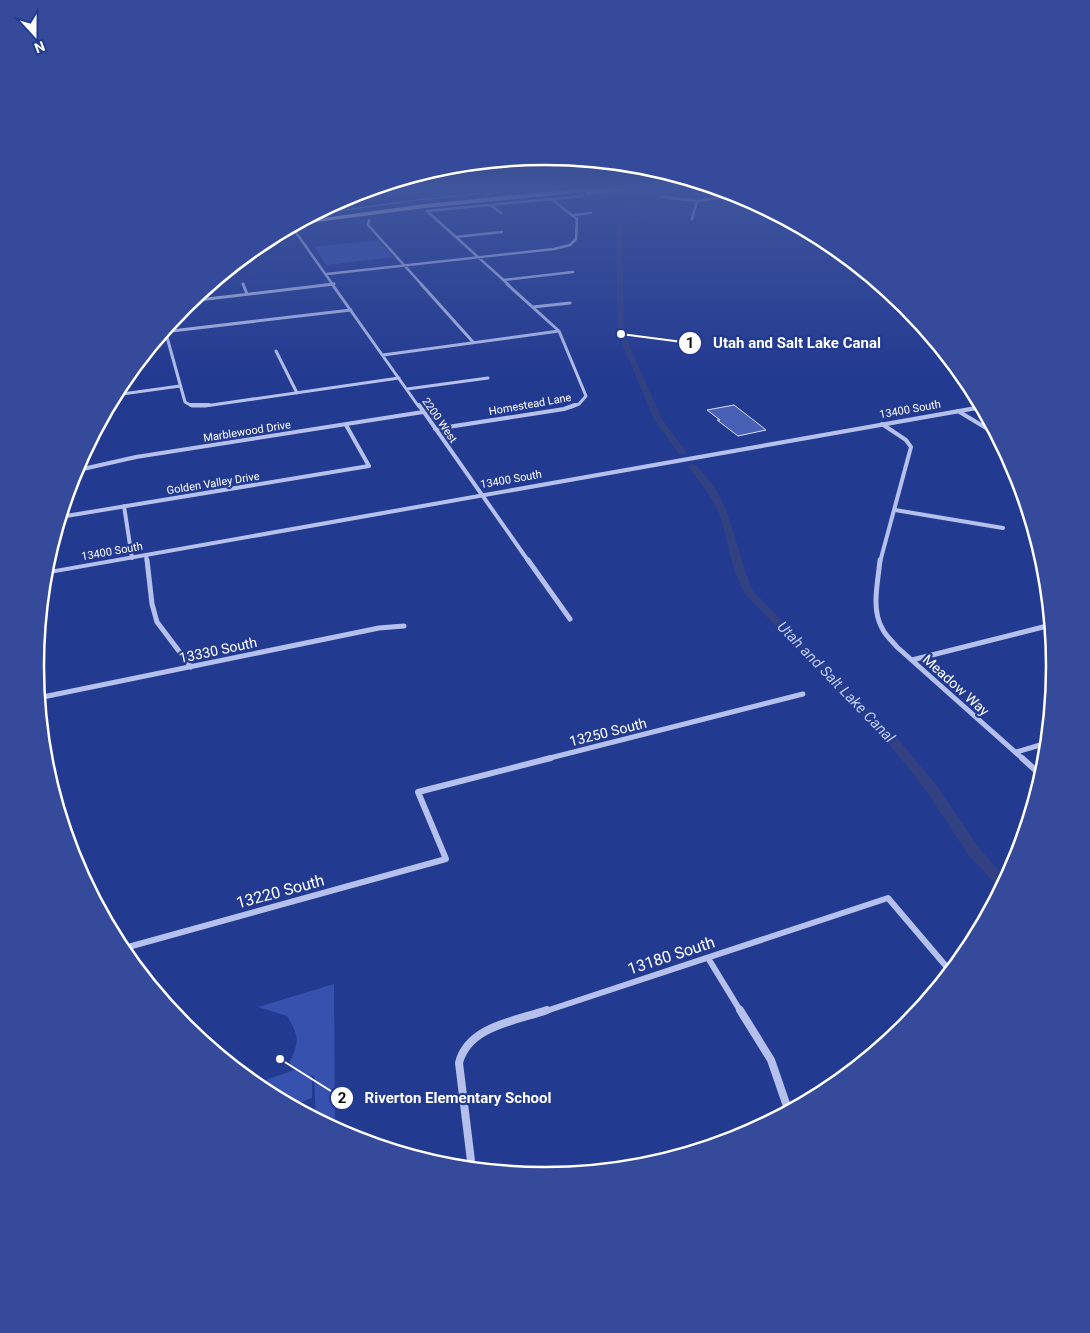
<svg xmlns="http://www.w3.org/2000/svg" width="1090" height="1333" viewBox="0 0 1090 1333" font-family="Roboto,sans-serif">
	<style>
		.green { fill: #3752ae }
		.lines { fill: none; stroke-linecap: round; stroke-linejoin: round }
		.stream { stroke: #a9b9ed; stroke-width: 1 }
		.canal { fill: #314182; fill-rule: evenodd }
		.building { fill: #4860b6; stroke: #dae1f9 }
		.minor-far5 { stroke: #b5c1ec; stroke-width: 2.5 }
		.minor-far4 { stroke: #b5c1ec; stroke-width: 3 }
		.minor-far3 { stroke: #b5c1ec; stroke-width: 4 }
		.minor-far2 { stroke: #b5c1ec; stroke-width: 5 }
		.minor-far1 { stroke: #b5c1ec; stroke-width: 6 }
		.minor { stroke: #b5c1ec; stroke-width: 8 }
		.tertiary { fill: #b5c1ec; fill-rule: evenodd }
		.motorway { fill: #fff; fill-rule: evenodd }
		.labels { text-anchor: middle; stroke-width: 4.5; stroke-linejoin: round; paint-order: stroke }
		.far-street-label { font-size: 11px; fill: #fff; stroke: #233a91 }
		.street-label { font-size: 14px; fill: #fff; stroke: #233a91 }
		.water-label { font-size: 15px; font-style: italic; fill: #c1cdf3; stroke: #233a91 }
		.near-street-label { font-size: 16px; fill: #fff; stroke: #233a91 }
		.rim { fill: none; stroke: #fff; stroke-width: 2.5 }
		.leader { fill: none; stroke: #fff; stroke-width: 2 }
		.callout-dot { fill: #fff; stroke: #233a91; stroke-width: 2 }
		.mark-label { font-size: 15px; text-anchor: middle; font-weight: bold; fill: #111 }
		.callout-label { font-size: 15px; text-anchor: middle; font-weight: bold; fill: #fff; stroke: #233a91; stroke-width: 4.5; stroke-linejoin: round; paint-order: stroke }
	</style>
	<rect width="100%" height="100%" fill="#233a91"/>
	<path class="green" d="M378 240 393 257 326 265 314 247Z
		M334 984 335 1130 316 1120 314 1076 307 1073 312 1076V1098L290 1106 261 1090 257 1083 297 1069 289 1064C299 1042 300 1037 287 1016L258 1007Z"/>
	<g class="lines">
		<path class="stream" d="M316 214 417 200 529 189"/>
		<path class="canal" d="M590 194 650 210V216L626 224 622 232 624 334 662 419 686 452 685 454H679L654 419 618 334 616 232 622 222 645 214V211L588 196Z
			M692 463 695 464C704 475 715 486 721 499 736 529 739 562 754 592L897 738 935 783 979 848 1007 879 1001 890 969 856 925 789 889 744 746 595C732 573 729 547 722 522 715 500 701 484 688 466Z"/>
	</g>
	<path class="building" d="M734 405 756 422 766 430 738 436 717 420H720L707 410Z"/>
	<g class="lines">
		<path class="minor-far5" d="M661 197 697 201 737 195
			M490 205 501 213
			M427 211 509 285
			M427 211 583 196
			M574 215 591 213
			M692 219 697 201
			M369 220 368 225 422 285
			M295 231 333 285
			M455 237 502 232
			M327 274 554 249 570 245 576 239 577 219 551 199
			M503 280 573 272
			M324 285 334 284"/>
		<path class="minor-far4" d="M243 284 247 294
			M332 284 419 407
			M421 284 473 342
			M507 284 559 331 586 396 579 404 571 407
			M190 301 334 284
			M533 307 570 303
			M165 330 185 402 192 406H205L399 378
			M163 332 351 310
			M276 351 297 393
			M383 355 559 331
			M407 389 488 378
			M115 395 180 386"/>
		<path class="minor-far3" d="M191 405H209
			M419 405 529 562
			M958 411 996 434
			M435 429 564 409 575 405
			M74 471 136 457 423 412
			M124 506 132 558
			M895 510 1003 528
			M60 517 369 466 346 425
			M146 555 147 562
			M880 562 911 447 906 440 882 424"/>
		<path class="minor-far2" d="M147 560 152 604 157 622 191 667
			M528 560 570 619
			M880 560C878 582 871 609 882 628 885 635 892 641 897 647L1023 759
			M912 660 1051 625
			M38 698 379 628 404 626
			M1016 752 1047 743
			M546 759 803 694"/>
		<path class="minor-far1" d="M1022 758 1042 776
			M121 949 446 859 418 792 551 758
			M708 958 741 1012
			M543 1012 888 898 951 972"/>
		<path class="minor" d="M740 1010 771 1060 789 1112
			M472 1169 459 1063C468 1026 516 1021 547 1010"/>
		<path class="tertiary" d="M981 405 983 409 44 575V571Z"/>
		<path class="motorway" d="M575 189H634L587 195 584 192 425 208 294 225 301 221 425 204Z"/>
	</g>
	<linearGradient id="sky" x2="0" y2="1"><stop stop-color="#132050"/><stop offset="0.5" stop-color="#3f559d"/><stop offset="1" stop-color="#3f559d" stop-opacity="0"/></linearGradient>
	<rect width="1090" height="376" fill="url(#sky)"/>
	<g class="labels">
		<g class="far-street-label">
			<text transform="translate(530 404) rotate(-10)" y="4">Homestead Lane</text>
			<text transform="translate(910 409) rotate(-10)" y="4">13400 South</text>
			<text transform="translate(440 420) rotate(55)" y="4">2200 West</text>
			<text transform="translate(247 431) rotate(-9)" y="4">Marblewood Drive</text>
			<text transform="translate(511 479) rotate(-10)" y="4">13400 South</text>
			<text transform="translate(213 483) rotate(-9)" y="4">Golden Valley Drive</text>
			<text transform="translate(112 551) rotate(-10)" y="4">13400 South</text>
		</g>
		<g class="street-label">
			<text transform="translate(218 650) rotate(-12)" y="5">13330 South</text>
			<text transform="translate(956 685) rotate(42)" y="5">Meadow Way</text>
			<text transform="translate(608 732) rotate(-14)" y="5">13250 South</text>
		</g>
		<g class="water-label">
			<text transform="translate(836 682) rotate(46)" y="5">Utah and Salt Lake Canal</text>
		</g>
		<g class="near-street-label">
			<text transform="translate(280 891) rotate(-15)" y="6">13220 South</text>
			<text transform="translate(671 955) rotate(-18)" y="6">13180 South</text>
		</g>
	</g>
	<path d="M0 0H1090V1333H0ZM44 666a501 501 0 1 1 1002 0a501 501 0 1 1-1002 0Z" fill="#354a9a" fill-rule="evenodd"/>
	<path class="rim" d="M44 666a501 501 0 1 1 1002 0a501 501 0 1 1-1002 0Z"/>
	<path class="leader" d="M621 334L690 343M280 1059L342 1098"/>
	<g class="callout-dot">
		<circle cx="621" cy="334" r="5"/>
		<circle cx="280" cy="1059" r="5"/>
		<circle cx="690" cy="343" r="12"/>
		<circle cx="342" cy="1098" r="12"/>
	</g>
	<g class="mark-label">
		<text x="690" y="348">1</text>
		<text x="342" y="1103">2</text>
	</g>
	<g class="callout-label">
		<text x="797" y="348">Utah and Salt Lake Canal</text>
		<text x="458" y="1103">Riverton Elementary School</text>
	</g>
	<g transform="translate(35 35) rotate(159)" stroke="#233a91" stroke-width="4" paint-order="stroke">
	<path d="M0-4L9 19L0 12L-9 19Z" fill="#ffffff"/>
	<text y="-8" font-size="14" font-weight="bold" text-anchor="middle" fill="#ffffff">N</text>
	</g>
</svg>
